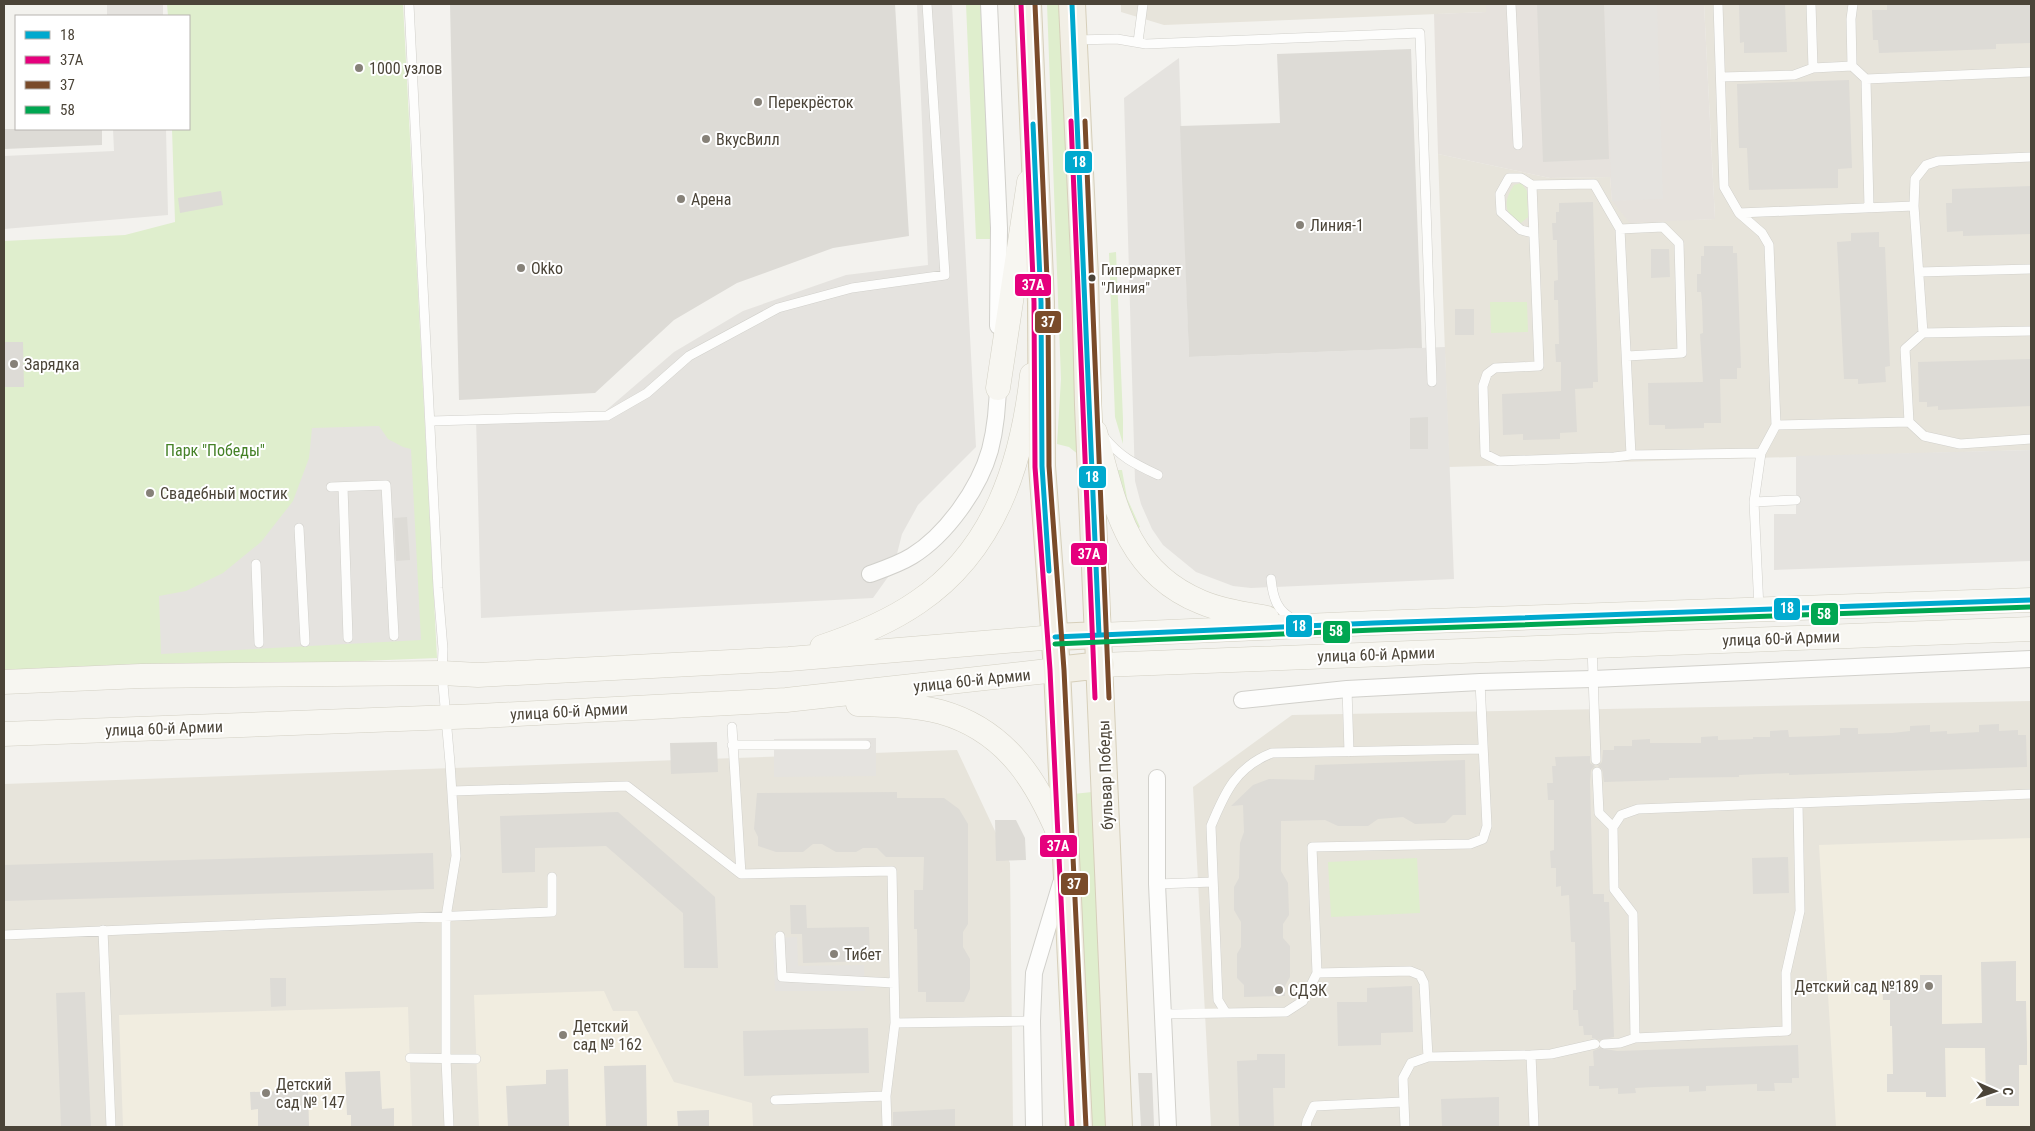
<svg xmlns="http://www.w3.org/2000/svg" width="2035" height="1131" viewBox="0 0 2035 1131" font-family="'Roboto Condensed',sans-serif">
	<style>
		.residential { fill: #e7e4db }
		.industrial { fill: #e6e2dd }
		.education { fill: #f1ede0 }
		.green { fill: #dfeecd }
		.parking { fill: #e5e3df }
		.building { fill: #dddbd6 }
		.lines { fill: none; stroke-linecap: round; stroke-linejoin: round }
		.lane-casing { stroke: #d1d0cb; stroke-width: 10 }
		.street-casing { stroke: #d1d0cb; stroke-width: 18 }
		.secondary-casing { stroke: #d3d0c4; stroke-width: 25 }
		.primary-casing { stroke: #d6cfba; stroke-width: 28 }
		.lane { stroke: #fdfdfc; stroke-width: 9 }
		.street { stroke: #fdfdfc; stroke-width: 16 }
		.secondary { stroke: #f7f6f1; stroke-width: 24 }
		.primary { stroke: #f2efe6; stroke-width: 26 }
		.bus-1-casing { stroke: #fff; stroke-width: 9 }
		.bus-2-casing { stroke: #fff; stroke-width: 9 }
		.bus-3-casing { stroke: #fff; stroke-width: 9 }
		.bus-4-casing { stroke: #fff; stroke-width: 9 }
		.bus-1 { stroke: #00a9ce; stroke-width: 5 }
		.bus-2 { stroke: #e5007d; stroke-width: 5 }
		.bus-3 { stroke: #7a4b2a; stroke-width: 5 }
		.bus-4 { stroke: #00a651; stroke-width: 5 }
		.poi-dot { fill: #868178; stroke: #fff; stroke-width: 2 }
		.bus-dot { fill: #4b4438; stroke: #fff; stroke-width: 2 }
		.labels { text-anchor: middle; stroke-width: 4; stroke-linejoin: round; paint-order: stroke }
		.bus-label { font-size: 15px; fill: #4b4438; stroke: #fff; text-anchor: start }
		.poi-label { font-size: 16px; fill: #4b4438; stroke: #fff; text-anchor: start }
		.park-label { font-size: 16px; fill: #458127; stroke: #fff }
		.street-label { font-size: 16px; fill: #4b4438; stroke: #fff }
		.line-badge { stroke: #fff; stroke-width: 2 }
		.badge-label { font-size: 14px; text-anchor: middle; font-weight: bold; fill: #fff }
	</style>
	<rect width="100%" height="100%" fill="#f3f2ee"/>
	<path class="residential" d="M1121 4H1486L1487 12 1164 25 1121 12Z
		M1704 4H2031V450L1449 467 1438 154 1550 178 1610 177 1612 201 1684 220 1715 219Z
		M2031 701V1127H1211L1193 787 1292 715Z
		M957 750 1010 863 1013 1127H4V784Z"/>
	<path class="industrial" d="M1486 4H1704L1715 219 1630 223 1612 201 1610 177 1550 178 1438 154 1434 14 1486 12Z"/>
	<path class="education" d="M2031 838V1127H1836L1819 845Z
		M604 991 613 1011H637L674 1082 752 1103 753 1127H479L474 995Z
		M408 1007 412 1127H123L119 1015Z"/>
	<path class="green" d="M167 4H403L437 658 4 675V241L125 235 175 222 172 129H189V16H168Z
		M966 4H982L991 239H976Z
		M1047 4H1059L1079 455 1069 447 1057 444 1061 379Z
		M1521 183 1527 191 1528 217 1521 223C1502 213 1504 200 1514 185Z
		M1116 252 1123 419V444L1115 417 1109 253Z
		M1490 302H1527L1528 332 1491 333Z
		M1118 470H1122L1127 498 1140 527 1133 532 1118 482Z
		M1092 792 1106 1127H1088L1073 794Z
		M1417 858 1420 913 1331 917 1328 862Z"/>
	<path class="parking" d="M107 4H163V16H107Z
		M917 4H952L976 447 918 505 902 534 893 570 873 598 481 618 476 417 603 413 674 352 743 311 846 275 928 265Z
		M1604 4H1657L1663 199 1612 201Z
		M1179 58 1189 357 1445 347 1454 579 1251 588 1233 586 1196 572 1163 545 1152 529 1141 504 1135 481 1124 98Z
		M113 129H166L168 215 4 229V156L114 151Z
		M379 426 388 439 403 447 411 449 421 640 161 654 159 596 186 591 223 573 261 542 293 501 309 458 312 428Z
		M2031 450V561L1774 570V514H1796V456Z
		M876 738V776L774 777V739Z
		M797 937 798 966 864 965 865 991H775L773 938Z"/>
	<path class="building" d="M450 4H895L909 236 833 248 737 283 674 320 595 393 459 400Z
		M1537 4H1604L1609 159 1543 162Z
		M1739 4H1785L1787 52 1744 53V42L1740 43Z
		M1887 4H2031V43L1996 44V49L1879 53 1878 40H1873L1872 10H1887Z
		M1411 49 1422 348 1189 357 1180 126 1280 123 1277 54Z
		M1849 80 1852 168 1838 169V188L1749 190 1747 148H1739L1737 84Z
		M4 129H102V145L4 149Z
		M2031 186V234L1963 236V231L1947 232 1946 203H1952V189Z
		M221 191 223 205 180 213 178 198Z
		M1593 202 1598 382H1593V388L1575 389 1577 432 1560 433V439L1523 440V434L1503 435 1502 394 1561 391V362H1556L1555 344H1559L1558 300H1554V281L1558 280 1557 249V240H1553L1552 223H1556V212H1559V203Z
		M1879 232V247H1885L1890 366 1885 367 1886 382 1858 384V379H1844L1837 242 1851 241V233Z
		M1704 246H1733V253H1737L1741 368H1737V379H1720L1721 423H1704V428L1665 429V425H1649L1648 383 1703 382 1700 334 1703 333 1702 302 1701 292H1697V274H1701V256H1704Z
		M1651 249H1669L1670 277 1651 278Z
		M1455 309H1474V335H1455Z
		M4 342H23L24 387H4Z
		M2031 359V406L1938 410V406L1927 407V402H1919L1918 362Z
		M1428 417V449H1410V418Z
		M407 517 410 560 396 561 394 518Z
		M1999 724V731L2018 730V735H2026L2027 767 1789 775V773L1739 775V777L1669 778V780L1604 782 1602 769 1598 766 1602 762 1603 750H1614V746H1632V740L1650 739V743H1701V737L1718 736V740L1753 739V737H1770V731L1788 730 1789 737 1822 736 1840 735V728H1858V734L1892 733 1910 731V726L1930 725V732L1947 731V734L1979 732V725Z
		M717 742 718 772 671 774 670 743Z
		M1590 756V763L1595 766 1591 770 1590 782 1593 894H1604V902H1609L1613 1007 1614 1037 1600 1040 1592 1038V1035H1584L1583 1026H1579L1578 1010H1573V990H1576L1575 942H1571L1569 895 1561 896V886L1556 887V868H1551L1550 851 1554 850V800H1548L1547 783H1553L1552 766H1556L1555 757Z
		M1465 760 1466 815H1453L1445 823 1415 824 1403 817 1378 819 1368 826H1338L1325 820 1281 821V871L1288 883 1289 915 1283 924V938L1290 946V977L1285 986V996L1244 997V985L1237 978V954L1241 947V922L1234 910V887L1239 878 1240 843 1244 832 1243 805 1231 806 1253 785 1269 779 1314 780 1315 765Z
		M897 792V798H944L959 809 968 824V924L963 932V947L970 959V989L964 1002H926V992H918L917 929H914V890H923L924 857H886L877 848H863L856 852H836L822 844H813L803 852H776L758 846V837L754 829 757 793Z
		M618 812 715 897 718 968H684L683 913 606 846 535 848V872L502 873 500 816Z
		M995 820H1016L1025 838 1026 860 996 861Z
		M433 853 434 889 4 901V865Z
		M1788 857 1789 893 1753 894 1752 858Z
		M790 905H806L807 928 869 927 870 961 803 963 802 934H791Z
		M2016 961V1001H2026L2027 1044V1065H2019V1106H1986L1985 1048H1945L1946 1097H1926V1092H1887V1074H1893L1892 1026H1890V1000H1883L1882 982H1920V975H1942V1024L1982 1023 1981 962Z
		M270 978H286V1006L271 1007Z
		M1412 986 1413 1032 1381 1033V1045L1338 1046 1337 1002H1367V988Z
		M85 992 91 1127H61L56 993Z
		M868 1028 869 1073 744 1076 743 1031Z
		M1798 1045 1799 1078H1792V1083H1774L1775 1091H1757V1084L1706 1086V1091L1689 1092V1086L1654 1087 1635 1088 1636 1093 1618 1094V1088L1599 1089V1086H1589V1066H1594L1593 1051 1600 1048 1617 1051Z
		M1257 1054H1285V1088H1273L1274 1127H1239L1237 1061 1257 1060Z
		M646 1065 647 1127H606L604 1066Z
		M568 1069 569 1127H508L506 1086 546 1084V1070Z
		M380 1071 382 1109 394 1108V1127H351V1115H347L345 1072Z
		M1138 1073H1152L1154 1126 1141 1127Z
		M308 1083 309 1127H258V1109L251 1110 250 1092 288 1091V1084Z
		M1499 1097V1127H1442L1441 1099Z
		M955 1109V1127H893V1112Z
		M709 1110V1127H678L677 1111Z"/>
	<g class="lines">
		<g class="lane-casing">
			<path id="lane" d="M409 4 438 588 443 649 442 673 450 763 456 856 446 917V1059L449 1127
				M1511 4 1518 145
				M1718 4 1724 187 1739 213 1762 233 1769 245 1776 425 1761 453 1754 502 1759 609
				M1853 4 1851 19 1852 66 1866 79 1869 208
				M1075 40 1117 39 1146 44 1420 33 1432 382
				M1138 42 1143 4
				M1813 68 1852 66
				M1721 77 1794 75 1813 68 1811 4
				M1866 79 2031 72
				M1532 185 1521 178H1509L1500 194 1501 212 1521 230 1533 233
				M1739 213 1914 206
				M1620 229 1663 227 1679 243 1682 353 1627 356
				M1919 272 2031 269
				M1923 333 1914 206 1915 179 1926 165 1938 161 2031 157
				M431 421 607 416 647 393 689 356 778 308 852 288 945 275 927 4
				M1909 422 1924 436 1960 444 2031 439
				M1776 425 1909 422 1905 349 1923 333 2031 331
				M1104 437C1120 457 1135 464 1158 475
				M1631 455 1620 229 1594 184 1532 185 1539 366 1495 368 1487 374 1483 386 1485 454 1499 461 1614 457 1631 455 1761 453
				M331 487 386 485 394 636
				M343 487 348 638
				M1754 502 1796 500
				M299 528 305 642
				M256 564 259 643
				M1271 579C1273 598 1277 612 1295 620
				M1592 646 1596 760
				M1347 689 1349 752
				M732 727 741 874
				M732 745H866
				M1597 772 1599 813 1613 827
				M452 791 627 786 741 874 892 871 895 1023 1032 1021
				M1798 803 1800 911 1786 973 1787 1031 1635 1038 1633 914 1614 889 1613 827 1621 815 1638 809 2031 794
				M1157 884 1213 882
				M103 930 111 1127
				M4 935 552 912V877
				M780 936 782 977 894 983
				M1317 973 1410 971 1420 975 1424 983 1428 1057
				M1226 1013 1218 1000 1211 826C1225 792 1236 767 1272 753L1483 749
				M1164 1014 1286 1012 1303 1001 1317 973 1312 847 1470 844 1483 839 1487 826 1480 682
				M1604 1044 1620 1043 1635 1038
				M410 1058 476 1059
				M775 1100 886 1096
				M887 1127 886 1096 895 1023
				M1306 1127 1307 1121 1314 1106 1403 1102
				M1405 1127 1403 1078 1411 1063 1428 1057 1531 1055
				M1534 1127 1531 1055 1551 1054 1595 1044"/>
		</g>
		<g class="street-casing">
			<path id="street" d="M989 4 999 228 998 326
				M870 574C884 569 899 564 912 556 946 535 979 489 990 450 996 427 998 401 998 378
				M1242 700 1347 689 1480 682 1593 679 2031 659
				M1157 778V884L1168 1127
				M1034 1127 1032 1021 1034 973 1061 883"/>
		</g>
		<g class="secondary-casing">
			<path id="secondary" d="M998 388 1029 182
				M1095 432C1114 502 1125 571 1201 602 1222 611 1245 614 1267 618
				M1099 635 1374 623 2031 600
				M822 647C855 636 889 622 918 602 995 550 1022 463 1032 375
				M1101 665 2031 629
				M4 682 141 676 442 673 478 675 789 659 1055 637
				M858 704C886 705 915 705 941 712 1008 731 1039 784 1063 844
				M4 734 479 716 786 700 1057 670"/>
		</g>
		<g class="primary-casing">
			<path id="primary" d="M1028 4 1041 302 1042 466 1057 670 1079 1127
				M1072 4 1085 277 1088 405 1119 1127
				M1055 637 1099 635
				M1057 670 1101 665"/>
		</g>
		<use href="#lane" class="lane"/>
		<use href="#street" class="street"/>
		<use href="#secondary" class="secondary"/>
		<use href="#primary" class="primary"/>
		<g class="bus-1-casing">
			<path id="bus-1" d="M1072 4 1099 635
				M1033 124 1041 302 1042 466 1049 571
				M1055 637 1374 623 2031 600"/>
		</g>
		<g class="bus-2-casing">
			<path id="bus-2" d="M1021 4 1034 302 1035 467 1050 670 1072 1127
				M1071 121 1095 698"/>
		</g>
		<g class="bus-3-casing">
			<path id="bus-3" d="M1035 4 1048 302 1049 466 1064 670 1086 1127
				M1085 121 1109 698"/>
		</g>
		<g class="bus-4-casing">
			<path id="bus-4" d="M1055 644 1374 630 2031 607"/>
		</g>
		<use href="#bus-1" class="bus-1"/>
		<use href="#bus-2" class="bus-2"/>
		<use href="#bus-3" class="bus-3"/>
		<use href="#bus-4" class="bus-4"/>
	</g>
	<g class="poi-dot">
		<circle cx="359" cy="68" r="5"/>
		<circle cx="758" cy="102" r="5"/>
		<circle cx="706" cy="139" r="5"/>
		<circle cx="681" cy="199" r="5"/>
		<circle cx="1300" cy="225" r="5"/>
		<circle cx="521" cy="268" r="5"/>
		<circle cx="14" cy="364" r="5"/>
		<circle cx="150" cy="493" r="5"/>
		<circle cx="834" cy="954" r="5"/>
		<circle cx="1929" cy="986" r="5"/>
		<circle cx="1279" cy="990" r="5"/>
		<circle cx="563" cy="1035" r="5"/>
		<circle cx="266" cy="1093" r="5"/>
	</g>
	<circle class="bus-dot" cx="1092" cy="278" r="4.5"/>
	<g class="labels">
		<g class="bus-label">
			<text x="1101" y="275">Гипермаркет<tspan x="1101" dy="18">"Линия"</tspan></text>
		</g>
		<g class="poi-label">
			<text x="369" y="74">1000 узлов</text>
			<text x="768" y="108">Перекрёсток</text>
			<text x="716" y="145">ВкусВилл</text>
			<text x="691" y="205">Арена</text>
			<text x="1310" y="231">Линия-1</text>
			<text x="531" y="274">Okko</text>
			<text x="24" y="370">Зарядка</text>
			<text x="160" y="499">Свадебный мостик</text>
			<text x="844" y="960">Тибет</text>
			<text x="1919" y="992" text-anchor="end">Детский сад №189</text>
			<text x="1289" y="996">СДЭК</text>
			<text x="573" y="1032">Детский<tspan x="573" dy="18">сад № 162</tspan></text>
			<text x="276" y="1090">Детский<tspan x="276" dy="18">сад № 147</tspan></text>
		</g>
		<g class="park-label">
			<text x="215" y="456">Парк "Победы"</text>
		</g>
		<g class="street-label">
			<text transform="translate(1781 638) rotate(-2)" y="6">улица 60-й Армии</text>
			<text transform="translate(1376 654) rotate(-2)" y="6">улица 60-й Армии</text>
			<text transform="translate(972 680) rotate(-6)" y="6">улица 60-й Армии</text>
			<text transform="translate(569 711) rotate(-3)" y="6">улица 60-й Армии</text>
			<text transform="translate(164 728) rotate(-2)" y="6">улица 60-й Армии</text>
			<text transform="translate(1105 775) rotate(-92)" y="6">бульвар Победы</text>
		</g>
	</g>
	<g class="line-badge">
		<rect x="1064" y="150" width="29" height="24" rx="5" fill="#00a9ce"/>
		<rect x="1014" y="273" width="38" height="24" rx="5" fill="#e5007d"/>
		<rect x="1034" y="310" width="28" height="24" rx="5" fill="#7a4b2a"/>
		<rect x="1078" y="465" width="29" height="24" rx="5" fill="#00a9ce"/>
		<rect x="1070" y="542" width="38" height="24" rx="5" fill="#e5007d"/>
		<rect x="1773" y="597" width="28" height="24" rx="5" fill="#00a9ce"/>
		<rect x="1810" y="602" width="29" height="24" rx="5" fill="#00a651"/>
		<rect x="1285" y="614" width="28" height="24" rx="5" fill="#00a9ce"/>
		<rect x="1322" y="620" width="29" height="24" rx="5" fill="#00a651"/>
		<rect x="1039" y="834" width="39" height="24" rx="5" fill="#e5007d"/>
		<rect x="1060" y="872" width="29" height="24" rx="5" fill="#7a4b2a"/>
	</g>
	<g class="badge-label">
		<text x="1079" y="167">18</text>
		<text x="1033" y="290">37А</text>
		<text x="1048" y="327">37</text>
		<text x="1092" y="482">18</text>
		<text x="1089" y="559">37А</text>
		<text x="1787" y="613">18</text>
		<text x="1824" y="619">58</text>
		<text x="1299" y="631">18</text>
		<text x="1336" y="636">58</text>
		<text x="1058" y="851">37А</text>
		<text x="1074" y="889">37</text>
	</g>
	<rect width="2035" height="1131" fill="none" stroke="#4b4438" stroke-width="10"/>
	<rect x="15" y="15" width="175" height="115" fill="#ffffff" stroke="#b7b4af"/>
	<rect x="25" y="31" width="25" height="8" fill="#00a9ce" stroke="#b7b4af"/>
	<text x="60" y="40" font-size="15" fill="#4b4438">18</text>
	<rect x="25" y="56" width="25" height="8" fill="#e5007d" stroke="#b7b4af"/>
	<text x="60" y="65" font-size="15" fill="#4b4438">37А</text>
	<rect x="25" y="81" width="25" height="8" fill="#7a4b2a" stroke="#b7b4af"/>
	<text x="60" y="90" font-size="15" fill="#4b4438">37</text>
	<rect x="25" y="106" width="25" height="8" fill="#00a651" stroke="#b7b4af"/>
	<text x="60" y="115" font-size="15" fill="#4b4438">58</text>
	<g transform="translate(1995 1091) rotate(92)" stroke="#ffffff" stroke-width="4" paint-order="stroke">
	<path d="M0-4L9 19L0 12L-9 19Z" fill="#4b4438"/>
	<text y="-8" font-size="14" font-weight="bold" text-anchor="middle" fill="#4b4438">С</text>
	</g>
</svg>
